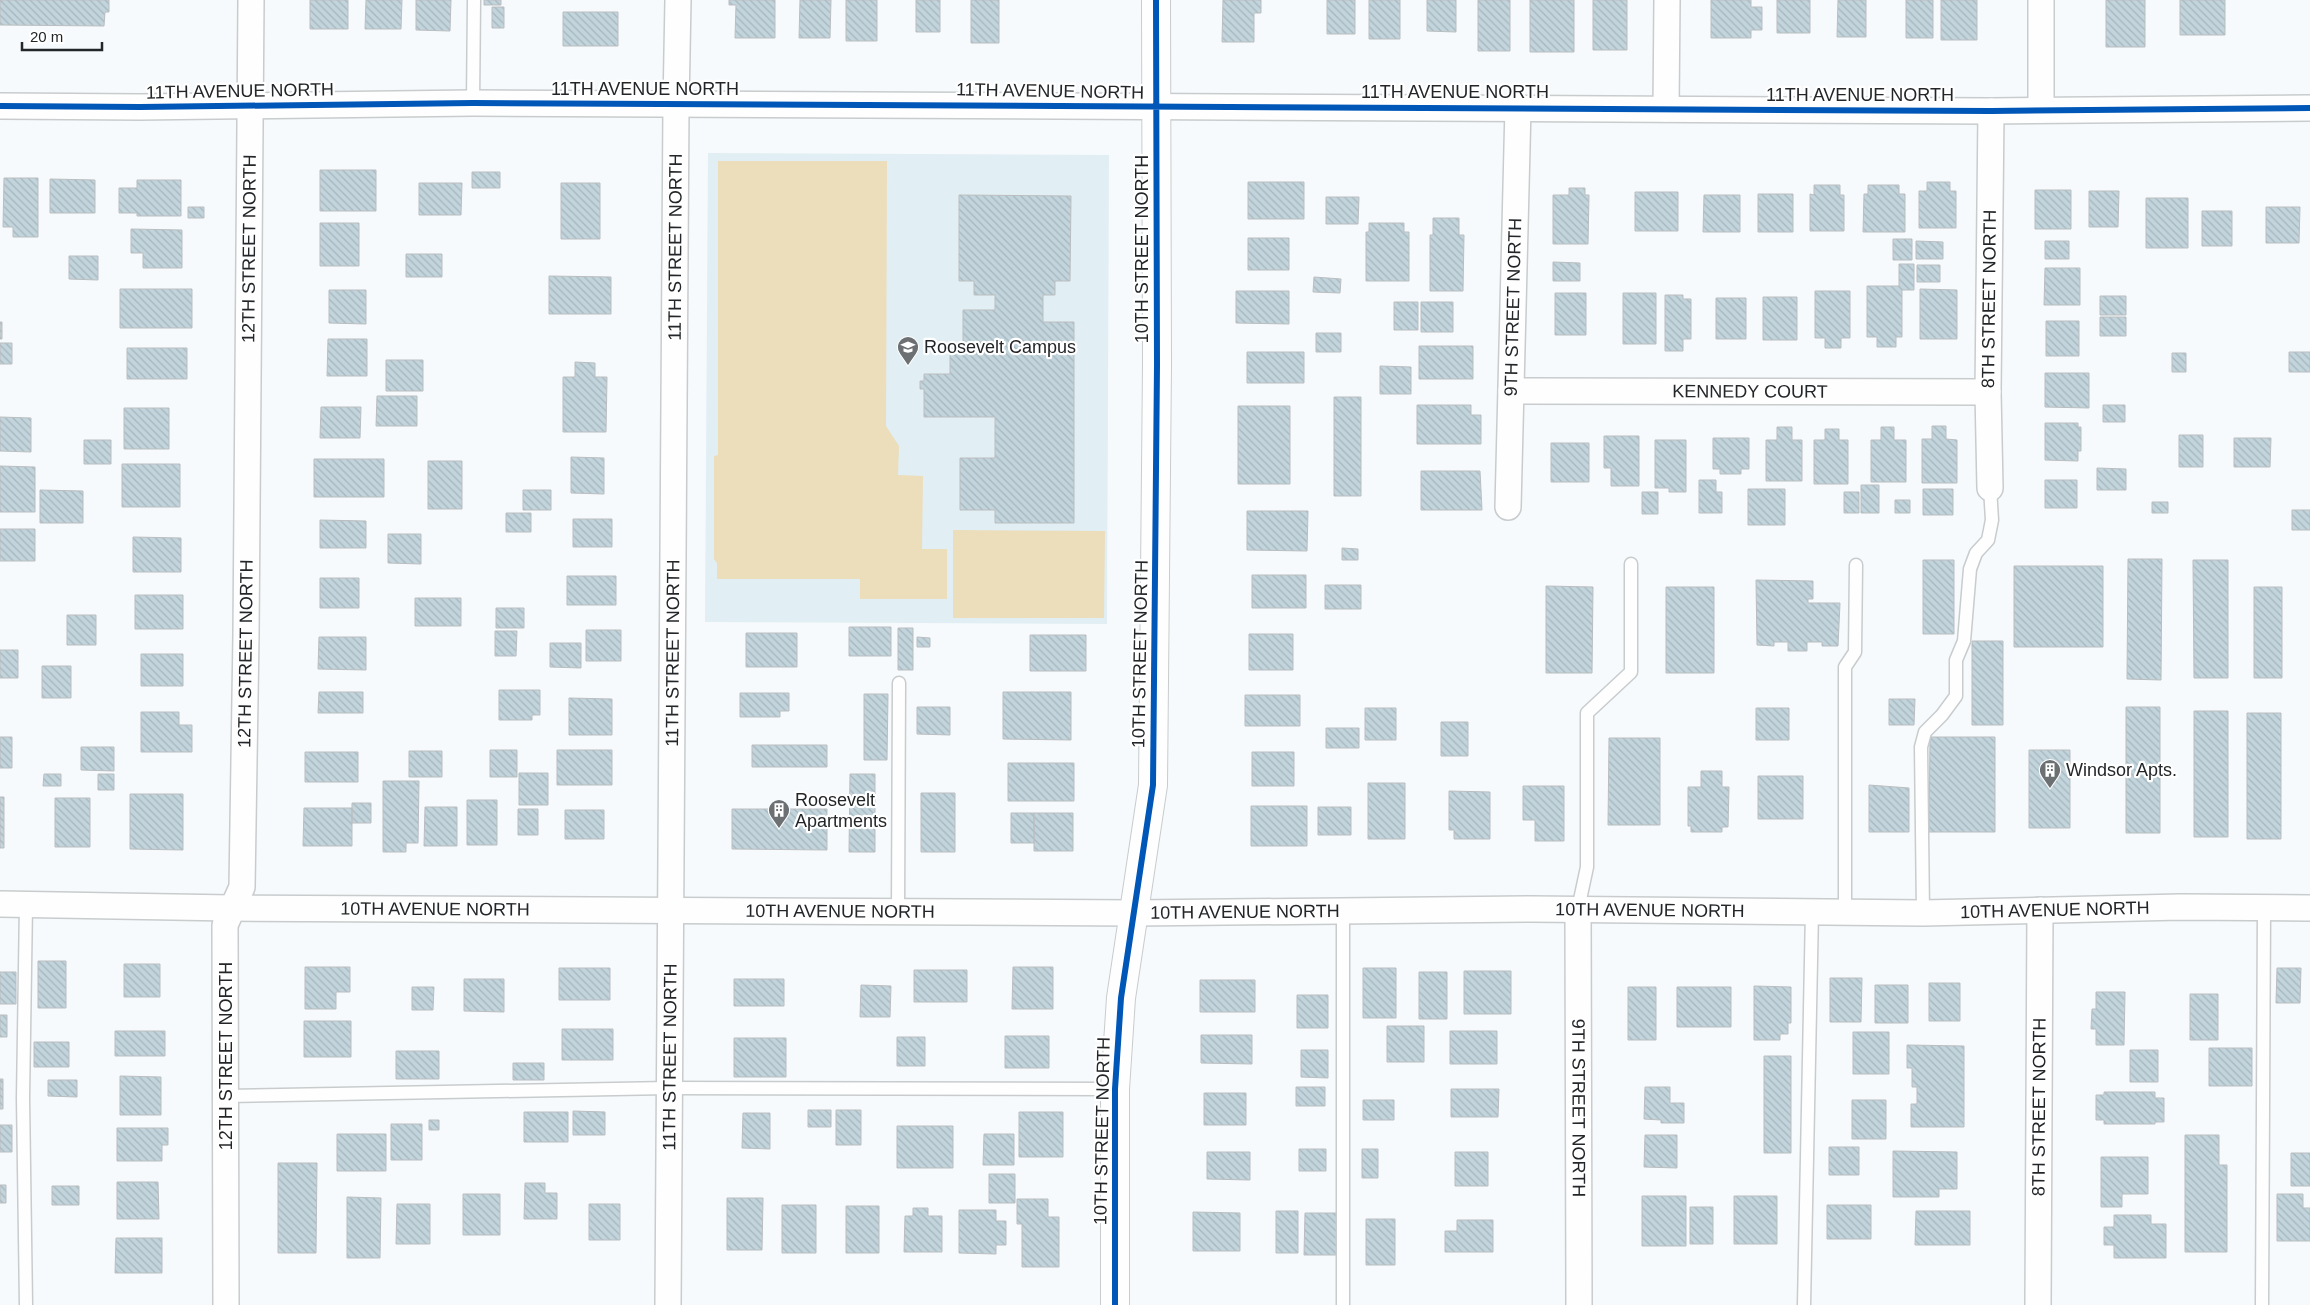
<svg xmlns="http://www.w3.org/2000/svg" width="2310" height="1305" viewBox="0 0 2310 1305" font-family="Arial,sans-serif">
	<style>
		.built { fill: #e1eef3 }
		.park { fill: #ecddbb }
		.building { fill: url(#building-back-hatch); stroke: #bbbec0 }
		.lines { fill: none; stroke-linecap: round; stroke-linejoin: round }
		.service-casing { stroke: #c8cccd; stroke-width: 15 }
		.minor-casing { stroke: #c8cccd; stroke-width: 28 }
		.primary-casing { stroke: #c8cccd; stroke-width: 30 }
		.service { stroke: #fefeff; stroke-width: 12 }
		.minor { stroke: #fefeff; stroke-width: 25 }
		.primary { stroke: #fefeff; stroke-width: 28 }
		.cycleway-casing { stroke: #fff; stroke-width: 9 }
		.cycleway { stroke: #0057b8; stroke-width: 6 }
		.labels { text-anchor: middle; stroke-width: 4.5; stroke-linejoin: round; paint-order: stroke }
		.street-label { font-size: 18px; fill: #232628; stroke: #fff }
		.poi-label { font-size: 18px; fill: #232628; stroke: #fff; text-anchor: start }
	</style>
	<defs>
		<pattern id="building-back-hatch" width="6" height="6" patternUnits="userSpaceOnUse" patternTransform="scale(1.25)"><rect width="6" height="6" fill="#c2d4dc"/><path d="M-1 5l2 2M0 0l6 6M5-1l2 2" fill="none" stroke="#a6b6bd"/></pattern>
	</defs>
	<rect width="100%" height="100%" fill="#f6fafc"/>
	<path class="built" d="M708 153 1109 155 1107 624 705 622Z"/>
	<path class="park" d="M718 161H887L886 426 899 446 898 475 923 476 922 549H947V599H860V579H717V563L714 559V456L718 455Z
		M953 530 1105 531 1104 618H953Z"/>
	<path class="building" d="M0 0H109V12H105L104 26 0 25Z
		M310 0H348V29H310Z
		M366 0H402L401 29H365Z
		M416 0H451L450 31 416 30Z
		M484 0H501V5H484Z
		M729 0H775V38H735L736 5H729Z
		M800 0H831L830 38H799Z
		M846 0H877V41H846Z
		M916 0H940V32H916Z
		M971 0H999V43H971Z
		M1223 0H1261V13H1254V42H1222Z
		M1327 0H1355V34H1327Z
		M1369 0H1400V39H1369Z
		M1427 0H1456V32L1427 31Z
		M1478 0H1510V51H1478Z
		M1530 0H1574V52H1530Z
		M1593 0H1627V50H1593Z
		M1711 0H1751V7H1762V30H1751V38H1711Z
		M1777 0H1810V33H1777Z
		M1838 0H1866V37H1837Z
		M1906 0H1933V38H1906Z
		M1941 0H1977V40H1941Z
		M2106 0H2145V47H2106Z
		M2180 0H2225V35H2180Z
		M492 7H504V28H492Z
		M563 12H618V46H563Z
		M320 170H376V211H320Z
		M472 172H500V188H472Z
		M4 178H38V237H13V227H3Z
		M50 179 95 180V213H50Z
		M137 180H181V216H137V213H119V188H137Z
		M1248 182H1304V219H1248Z
		M1927 182H1950V191H1956V228H1919V191H1927Z
		M419 183H462L461 215H419Z
		M561 183H600V239H561Z
		M1814 185H1840V195H1844V231H1810V194L1814 195Z
		M1868 185H1899V194H1905V232H1863L1864 194H1868Z
		M1569 188H1585V195H1589L1588 244H1553V195H1569Z
		M2035 190H2071V229H2035Z
		M2089 191H2119L2118 227H2089Z
		M1635 192H1678V231H1635Z
		M1758 194H1793V232H1758Z
		M959 195 1071 196 1070 281H1055V295H1043V322H1074V523H995V510H960V458H995V417H924V389H920V381H924V374H950V348H963V310H995V295H974V281H959Z
		M1704 195H1740V232H1703Z
		M1326 197H1359L1358 224H1326Z
		M2146 198H2188V248H2146Z
		M188 207H204V218H188Z
		M2266 207H2300L2299 243H2266Z
		M2202 211H2232V246H2202Z
		M1433 218H1459V235H1464L1463 291H1430V235H1433Z
		M320 223H359V266H320Z
		M1369 223H1404V232H1409V281H1366V232H1369Z
		M131 229 182 230V268H143V253H131Z
		M1248 238H1289V270H1248Z
		M1893 239H1912V260H1893Z
		M1916 241 1943 242V259H1916Z
		M2045 241H2069V259H2045Z
		M406 254H442V277H406Z
		M69 256H98V280L69 279Z
		M1553 262 1580 263V281H1553Z
		M1899 264H1914V290H1902V337H1896V347H1877V337H1867V286H1899Z
		M1917 265H1940V282H1917Z
		M2045 268H2080V305H2044Z
		M549 276 611 277V314H549Z
		M1314 277 1341 279 1340 293 1313 292Z
		M120 289H192V328H120Z
		M1920 289 1957 290V339H1920Z
		M329 290H366V324L329 323Z
		M1236 291H1289V324L1236 323Z
		M1815 291H1850V338H1841V348H1825V338H1815Z
		M1555 293H1586V335H1555Z
		M1623 293H1656V344H1623Z
		M1665 295H1683V299H1691V339H1683V351H1665Z
		M2100 296H2126V315H2100Z
		M1763 297H1797V340H1763Z
		M1716 298H1746V339H1716Z
		M1394 302H1418V330H1394Z
		M1421 302H1453V332H1421Z
		M2100 317H2126V336H2100Z
		M2046 321H2079V356H2046Z
		M0 322H2V339H0Z
		M1316 333H1341V352H1316Z
		M328 339H367V376H327Z
		M0 343H12V364H0Z
		M1419 346H1473V379H1419Z
		M127 348H187V379H127Z
		M1247 352H1304V383H1247Z
		M2289 352H2310V372H2289Z
		M2172 353H2186V372H2172Z
		M386 360H423V391H386Z
		M575 362 595 363V377H607L606 432H563V377H575Z
		M1380 366 1411 367V394H1380Z
		M2045 373H2089V408L2045 407Z
		M377 396H417V426H376Z
		M1334 397H1361V496H1334Z
		M1417 405H1471V415H1481V444H1417Z
		M2103 405H2125V422H2103Z
		M1238 406H1290V484H1238Z
		M321 407H361L360 438H320Z
		M124 408H169V449H124Z
		M0 417 31 418V452L0 451Z
		M2045 423H2078V427H2081V451H2078V461L2045 460Z
		M1932 426H1946V439L1957 440V483H1922V439H1932Z
		M1777 427H1792V440H1802V481H1766V440H1777Z
		M1881 427H1894V440H1906V482H1871V440H1881Z
		M1825 429H1839V440H1848V484H1814V440H1825Z
		M2179 435H2203V467H2179Z
		M1604 436H1639V486H1611V468H1604Z
		M1713 438H1749V469H1741V474H1720V469H1713Z
		M2234 438H2271L2270 467H2234Z
		M84 440H111V464H84Z
		M1655 440H1686V492H1669V488H1655Z
		M1551 443H1589V482H1551Z
		M571 457 604 458V494L571 493Z
		M314 459H384V497H314Z
		M428 461H462V509H428Z
		M122 464H180V507H122Z
		M0 466 35 467V512H0Z
		M2097 468 2126 469V490H2097Z
		M1421 471H1480L1482 510H1421Z
		M1699 480H1716V492H1722V513H1699Z
		M2045 480H2077V508H2045Z
		M1861 485H1879V513H1861Z
		M1748 489H1785V525H1748Z
		M1923 489H1953V515H1923Z
		M40 490 83 491V523H40Z
		M523 490H551V510H523Z
		M1642 492H1658V514H1642Z
		M1844 492H1859V513H1844Z
		M1895 500H1910V513H1895Z
		M2152 502H2168V513H2152Z
		M2292 510H2310V530H2292Z
		M1247 511H1308L1307 551 1247 550Z
		M506 513H531V532H506Z
		M573 519H612V547H573Z
		M320 520 366 521V548H320Z
		M0 529H35V561H0Z
		M388 534H421V564L388 563Z
		M133 537 181 538V572H133Z
		M1342 548 1358 549V560H1342Z
		M2128 559H2162L2161 680 2127 679Z
		M1923 560H1954V634H1923Z
		M2193 560H2228V678H2194Z
		M2014 566H2103V647H2014Z
		M1252 575H1306V608H1252Z
		M567 576H616V605H567Z
		M320 578H359V608H320Z
		M1756 580 1813 581V599H1808V603H1840L1838 646H1822V642H1807V651H1788V642H1774V646L1757 645Z
		M1325 585H1361V609H1325Z
		M1546 586 1593 587 1592 673H1546Z
		M1666 587H1714V673H1666Z
		M2254 587H2282V678H2254Z
		M135 595H183V629H135Z
		M415 598H461V626H415Z
		M496 608H524V628H496Z
		M67 615H96V645H67Z
		M849 627H891V656H849Z
		M898 628H913V670H898Z
		M586 630H621V661H586Z
		M495 631H517L516 656H495Z
		M746 633H797V667H746Z
		M1249 634H1293V670H1249Z
		M1030 635H1086V671H1030Z
		M319 637H366V670L318 669Z
		M917 637 930 638V647H917Z
		M1972 641H2003V725H1972Z
		M550 643H581V668L550 667Z
		M0 650H18V678H0Z
		M141 654H183V686H141Z
		M42 666H71V698H42Z
		M499 690H540V715H532V720H499Z
		M319 692H363V713H318Z
		M1003 692H1071V740L1003 739Z
		M740 693H789V711H780V717H740Z
		M864 694H888L887 760H864Z
		M1245 695H1300V726H1245Z
		M569 698 612 699V735H569Z
		M1889 699H1915L1914 725H1889Z
		M917 707H950V735L917 734Z
		M2126 707H2160V833H2126Z
		M1365 708H1396V740H1365Z
		M1756 708H1789V740H1756Z
		M2194 711H2228V837H2194Z
		M141 712H179V725H192V752H141Z
		M2247 713H2281V839H2247Z
		M1441 722H1468V756H1441Z
		M1326 728H1359V748H1326Z
		M0 737H12V768H0Z
		M1930 737H1995V832H1929Z
		M1609 738H1660V825H1608Z
		M752 745H827V767H752Z
		M81 747H114V771L81 770Z
		M490 750H517V777H490Z
		M557 750H612V785H557Z
		M2029 750H2070V828H2029Z
		M409 751H442V777H409Z
		M305 752H358V782H305Z
		M1252 752H1294V786H1252Z
		M1008 763H1074V801H1008Z
		M1701 771H1722V787H1729L1728 827H1722V832H1691V826H1688V787H1701Z
		M519 773H548V805H519Z
		M44 774H61V786H43Z
		M98 774H114V790H98Z
		M850 774H875V852H849Z
		M1758 776H1803V819H1758Z
		M383 781H419L418 843H406V852H383Z
		M1368 783H1405V839H1368Z
		M1869 785 1909 788V832H1869Z
		M1523 786H1564V841H1535V820H1523Z
		M1449 791 1490 792V839H1454V830H1449Z
		M921 793H955V852H921Z
		M130 794H183V850L130 849Z
		M0 797H4V848H0Z
		M55 798H90V847H55Z
		M467 800H497V845H467Z
		M352 803H371V823H352Z
		M1251 806H1307V846H1251Z
		M425 807H457V846H424Z
		M1318 807H1351V835H1318Z
		M304 808H352V846H303Z
		M518 809H538V835H518Z
		M732 809H827V850L732 849Z
		M565 810H604V839H565Z
		M1011 813H1034V843H1011Z
		M1034 813H1073V851H1034Z
		M38 961H66V1008H38Z
		M124 964H160V997H124Z
		M305 967H350V992H336V1009H305Z
		M1013 967H1053V1009H1012Z
		M559 968H610V1000H559Z
		M1363 968H1396V1018H1363Z
		M2277 968H2301L2300 1003H2276Z
		M914 970H967V1002H914Z
		M1464 971H1511V1014H1464Z
		M0 972H16V1004H0Z
		M1419 972H1447V1019H1419Z
		M1830 978H1862L1861 1022H1830Z
		M464 979H504V1012L464 1011Z
		M734 979H784V1006H734Z
		M1200 980H1255V1012H1200Z
		M1929 983H1960V1021H1929Z
		M861 985 891 986 890 1017H860Z
		M1875 985H1908V1023H1875Z
		M1754 986 1791 987V1023H1788V1034H1780V1040H1754Z
		M412 987H434L433 1010H412Z
		M1628 987H1656V1040H1628Z
		M1677 987H1731V1027H1677Z
		M2096 992H2125L2124 1045H2096V1029H2091L2092 1009H2096Z
		M2190 994H2218V1040H2190Z
		M1297 995H1328V1028H1297Z
		M0 1015H7V1037H0Z
		M304 1021H351V1057H304Z
		M1387 1026H1424V1062H1387Z
		M562 1029H613V1060H562Z
		M115 1031H165V1056H115Z
		M1450 1031H1497V1064H1450Z
		M1853 1032H1889V1074H1853Z
		M1201 1035H1252V1064L1201 1063Z
		M1005 1036H1049V1068H1005Z
		M897 1037H925V1066H897Z
		M734 1038H786V1077H734Z
		M34 1042H69V1067H34Z
		M1907 1045 1964 1046V1127H1911V1104H1917V1087H1912V1068H1907Z
		M2209 1048H2252V1086H2209Z
		M1301 1050H1328V1078L1301 1077Z
		M2130 1050H2158V1082H2130Z
		M396 1051H439V1079H396Z
		M1764 1056H1791V1153H1764Z
		M513 1063H544V1080H513Z
		M120 1076 161 1077V1115H120Z
		M0 1079H3V1109H0Z
		M48 1080H77V1097L48 1096Z
		M1296 1087H1325V1106H1296Z
		M1645 1087H1670V1103H1684V1123H1661V1120L1644 1119Z
		M1451 1089H1499L1498 1117H1451Z
		M2104 1092H2155V1098H2164V1122H2155V1124H2104V1120H2096V1095H2104Z
		M1204 1093H1246V1125H1204Z
		M1363 1100H1394V1120H1363Z
		M1852 1100H1886V1139H1852Z
		M808 1110H831V1127H808Z
		M836 1110H861V1145H836Z
		M573 1111 605 1112V1135H573Z
		M524 1112H568V1142H524Z
		M1019 1112H1063V1157H1019Z
		M743 1113H770V1149L742 1148Z
		M429 1120H439V1130H429Z
		M391 1124H422V1160H391Z
		M0 1125H12V1152H0Z
		M897 1126H953V1168H897Z
		M117 1128H168V1145H162V1161H117Z
		M337 1134H386V1171H337Z
		M984 1134H1014V1165H983Z
		M1645 1135H1677V1168L1644 1167Z
		M2185 1135H2219V1165H2227V1252H2185Z
		M1829 1147H1859V1175H1829Z
		M1299 1149H1326V1171H1299Z
		M1362 1149H1378V1178H1362Z
		M1893 1151 1957 1152V1189H1939V1197H1893Z
		M1207 1152H1250V1180L1207 1179Z
		M1455 1152H1488V1186H1455Z
		M2291 1153H2310V1186H2291Z
		M2101 1157H2148V1194H2122V1207H2101Z
		M278 1163H317L316 1253H278Z
		M989 1174H1015V1203H989Z
		M117 1182H158L159 1219H117Z
		M525 1183H545V1193H557V1219H524Z
		M0 1185H6V1203H0Z
		M52 1186H79V1205H52Z
		M463 1194H500V1235H463Z
		M2277 1194H2303V1208H2310V1241H2277Z
		M1642 1196H1686V1246H1642Z
		M1734 1196H1777V1244H1734Z
		M347 1197 381 1198 380 1258H347Z
		M727 1198H763L762 1250H727Z
		M1017 1199H1048V1217H1059V1267H1022V1224H1017Z
		M397 1204H430V1244H396Z
		M589 1204H620V1240H589Z
		M782 1205H816V1253H782Z
		M1827 1205H1871V1239H1827Z
		M846 1206H879V1253H846Z
		M1690 1207H1713V1244H1690Z
		M913 1208H928V1216H942V1252H904L905 1216H913Z
		M959 1210H996V1221H1006V1245H996V1254L959 1253Z
		M1276 1211H1298V1253H1276Z
		M1916 1211H1970V1245H1915Z
		M1193 1212 1240 1213V1251H1193Z
		M1305 1213H1338V1255H1304Z
		M2114 1215H2151V1224H2166V1258H2114V1245H2104V1227H2114Z
		M1366 1219H1395V1265H1366Z
		M1457 1220H1493V1252H1445V1231H1457Z
		M116 1238H162V1273H115Z"/>
	<g class="lines">
		<g class="service-casing">
			<path id="service" d="M473 103 474 0
				M1578 909 1587 867V713L1631 672V564
				M1343 910V1305
				M898 911 899 683
				M1845 912V667L1855 652 1856 565
				M1923 913 1921 747 1925 732 1942 715 1956 696V660L1964 641 1970 569 1976 553 1988 540 1992 520 1990 488
				M226 1096 668 1088 1115 1089
				M26 1305 23 1098 26 904
				M1804 1305 1812 911
				M2262 1305 2264 909"/>
		</g>
		<g class="minor-casing">
			<g id="minor">
				<path d="M0 106 140 107 473 103 1991 111 2310 108"/>
				<path d="M1666 109 1667 0"/>
				<path d="M2041 110V0"/>
				<path id="s1" d="M1511 391 1988 392"/>
				<path id="s2" d="M1990 488 1988 392 1991 111"/>
				<path id="s3" d="M1508 507 1518 107"/>
				<path id="s4" d="M0 904 231 908 1135 913 1531 909 1923 913 2180 907 2310 908"/>
				<path id="s5" d="M1578 909 1579 1305"/>
				<path id="s6" d="M226 1305 225 925 242 887 246 635 251 0"/>
				<path id="s7" d="M668 1305C671 905 674 505 676 105L678 0"/>
				<path id="s8" d="M2038 1305 2040 910"/>
			</g>
		</g>
		<g class="primary-casing">
			<path id="primary" d="M1115 1305V1089L1121 998 1153 785 1157 365 1156 0"/>
		</g>
		<use href="#service" class="service"/>
		<use href="#minor" class="minor"/>
		<use href="#primary" class="primary"/>
		<g class="cycleway-casing">
			<path id="cycleway" d="M0 106 140 107 473 103 1991 111 2310 108
				M1115 1305V1089L1121 998 1153 785 1157 365 1156 0"/>
		</g>
		<use href="#cycleway" class="cycleway"/>
	</g>
	<defs>
		<g id="school-pin" transform="scale(1.125)"><path d="M0 17L-7.5 6A9.5 9.5 0 1 1 7.5 6Z" fill="#6d7072" stroke="#fff"/><path d="M0-5L7-2L0 1L-7-2ZM-4 1L0 2.5L4 1V4Q0 6-4 4Z" fill="#fff"/></g>
		<g id="building-pin" transform="scale(1.125)"><path d="M0 17L-7.5 6A9.5 9.5 0 1 1 7.5 6Z" fill="#6d7072" stroke="#fff"/><path d="M-4-6H4V6H1V3H-1V6H-4ZM-2.5-4.3h1.7v1.8h-1.7ZM.8-4.3h1.7v1.8H.8ZM-2.5-1h1.7V.8h-1.7ZM.8-1h1.7V.8H.8Z" fill="#fff"/></g>
	</defs>
	<g fill-rule="evenodd">
		<use href="#school-pin" x="908" y="347"/>
		<use href="#building-pin" x="2050" y="770"/>
		<use href="#building-pin" x="779" y="810"/>
	</g>
	<g class="labels">
		<g class="street-label">
			<text x="645" y="95">11TH AVENUE NORTH</text>
			<text transform="translate(240 91) rotate(-1)" y="6">11TH AVENUE NORTH</text>
			<text transform="translate(1050 91) rotate(1)" y="6">11TH AVENUE NORTH</text>
			<text x="1455" y="98">11TH AVENUE NORTH</text>
			<text x="1860" y="101">11TH AVENUE NORTH</text>
			<text dy="6" stroke="none"><textPath href="#s7" startOffset="1058">11TH STREET NORTH</textPath></text>
			<text dy="6" stroke="none"><textPath href="#s6" startOffset="1060">12TH STREET NORTH</textPath></text>
			<text transform="translate(1142 249) rotate(-90)" y="6">10TH STREET NORTH</text>
			<text dy="6" stroke="none"><textPath href="#s2" startOffset="189">8TH STREET NORTH</textPath></text>
			<text dy="6" stroke="none"><textPath href="#s3" startOffset="200">9TH STREET NORTH</textPath></text>
			<text dy="6" stroke="none"><textPath href="#s1" startOffset="239">KENNEDY COURT</textPath></text>
			<text dy="6" stroke="none"><textPath href="#s7" startOffset="652">11TH STREET NORTH</textPath></text>
			<text dy="6" stroke="none"><textPath href="#s6" startOffset="655">12TH STREET NORTH</textPath></text>
			<text transform="translate(1140 654) rotate(-89)" y="6">10TH STREET NORTH</text>
			<text dy="6" stroke="none"><textPath href="#s4" startOffset="435">10TH AVENUE NORTH</textPath></text>
			<text dy="6" stroke="none"><textPath href="#s4" startOffset="1650">10TH AVENUE NORTH</textPath></text>
			<text dy="6" stroke="none"><textPath href="#s4" startOffset="2055">10TH AVENUE NORTH</textPath></text>
			<text dy="6" stroke="none"><textPath href="#s4" startOffset="840">10TH AVENUE NORTH</textPath></text>
			<text dy="6" stroke="none"><textPath href="#s4" startOffset="1245">10TH AVENUE NORTH</textPath></text>
			<text transform="translate(226 1056) rotate(-90)" y="6">12TH STREET NORTH</text>
			<text dy="6" stroke="none"><textPath href="#s7" startOffset="248">11TH STREET NORTH</textPath></text>
			<text dy="6" stroke="none"><textPath href="#s5" startOffset="199">9TH STREET NORTH</textPath></text>
			<text dy="6" stroke="none"><textPath href="#s8" startOffset="198">8TH STREET NORTH</textPath></text>
			<text transform="translate(1102 1131) rotate(-89)" y="6">10TH STREET NORTH</text>
		</g>
		<g class="poi-label">
			<text x="924" y="353">Roosevelt Campus</text>
			<text x="2066" y="776">Windsor Apts.</text>
			<text x="795" y="806">Roosevelt<tspan x="795" dy="21">Apartments</tspan></text>
		</g>
	</g>
	<path d="M22 42v8h80v-8" fill="none" stroke="#232628" stroke-width="2.5"/>
	<text x="30" y="42" font-size="15" fill="#232628" stroke="#ffffff" stroke-width="4" paint-order="stroke">20 m</text>
</svg>
